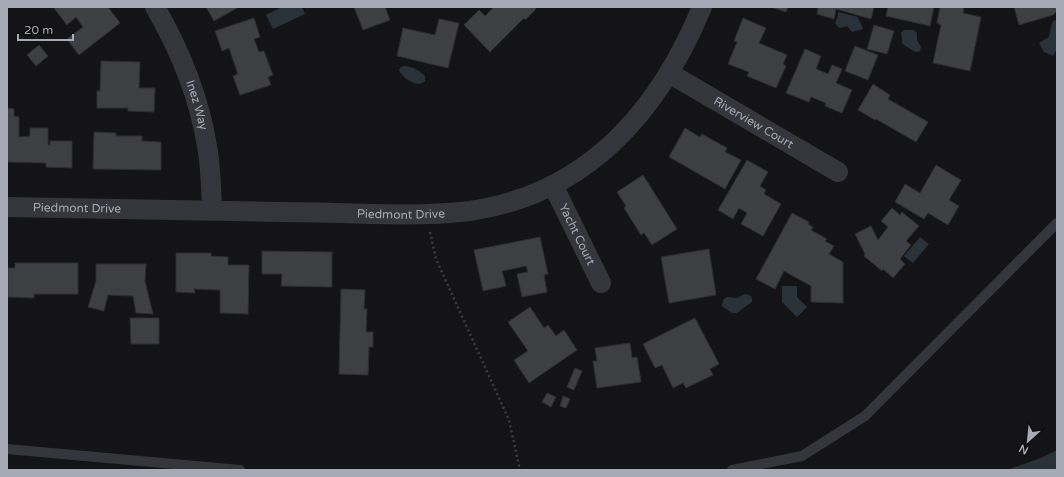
<svg xmlns="http://www.w3.org/2000/svg" width="1064" height="477" viewBox="0 0 1064 477" font-family="'Varela Round',sans-serif">
	<style>
		.water { fill: #2a3239 }
		.building { fill: #3e3f43; stroke: #2e2e32 }
		.lines { fill: none; stroke-linecap: round; stroke-linejoin: round }
		.path { stroke: #3b3c42; stroke-width: 2.5; stroke-dasharray: 2 3; stroke-linecap: butt }
		.lane { stroke: #35363b; stroke-width: 10 }
		.street { stroke: #35363b; stroke-width: 20 }
		.labels { text-anchor: middle; stroke-width: 4; stroke-linejoin: round; paint-order: stroke }
		.street-label { font-size: 12px; fill: #a5aab6; stroke: #0f0f11 }
	</style>
	<rect width="100%" height="100%" fill="#141416"/>
	<path class="water" d="M282 7H302L305 14 273 29 266 15Z
		M838 12 858 17C859 22 862 24 863 29L852 32 847 26 840 28 838 27 835 23 838 16Z
		M1054 20 1057 21V49L1053 56 1044 52 1039 43 1049 37 1052 23Z
		M904 30H914L917 33V40L921 47 920 51C919 51 918 52 917 52 915 52 903 45 902 43V39L901 33Z
		M405 66C413 67 419 70 425 76V81C418 89 402 78 399 70L401 67Z
		M920 237 929 244 913 263 904 256Z
		M782 286H797V297L807 307 797 317 782 302Z
		M745 294C750 295 753 296 752 302L748 305 743 308 737 313H732L722 306V304L724 299 727 297 737 298Z
		M1057 450V470H1007L1041 458Z"/>
	<path class="building" d="M53 7H90L91 8 92 7H108L120 23 79 55 67 39 83 27 76 17 67 25Z
		M206 7H239L214 21Z
		M354 7H385L390 20 363 30Z
		M494 7H534L536 9 525 20 524 18 490 52 464 25 479 10 485 16Z
		M771 7H788L786 12Z
		M818 7H874L871 19 836 9 834 19 817 14Z
		M888 7H934L930 26 886 16Z
		M940 7H964L963 13 981 17 970 71 933 63 941 25 937 23Z
		M1014 7H1057V11L1053 15 1019 25Z
		M254 18 260 37 254 39 259 52 264 51 273 75 268 77 271 85 240 95 233 76 238 74 229 48 222 51 215 31Z
		M743 18 766 28 759 43 787 55 783 64 786 66 776 88 747 76 749 72 728 64 737 42 734 41Z
		M439 19 459 23 448 68 397 56 403 28 435 35Z
		M874 25 894 31 887 54 867 49Z
		M39 45 48 56 36 66 27 55Z
		M855 46 878 55 868 80 845 71Z
		M805 49 821 56 816 69 828 74 832 65 842 69 836 83 852 90 842 113 825 106 826 103 811 97 809 102 786 93Z
		M101 61 140 62 139 88H155L154 112 128 111V108H97V91H100Z
		M873 84 890 95 888 99 928 122 916 142 876 119 875 120 858 110Z
		M7 108 14 109V116L19 117V137L30 136V128H48V145H50V141H72V168L46 167V163L7 162Z
		M685 128 700 137 702 134 727 148 725 152 741 160 725 189 669 157Z
		M94 132 116 133V136H142V141L161 142V170L93 169Z
		M747 160 768 172 760 186 766 190 764 194 781 204 763 236 741 224 747 213 739 208 733 219 718 210Z
		M936 165 961 180 949 200 959 206 948 225 928 213 924 219 895 202 905 184 920 193Z
		M643 175 677 229 652 245 644 233 641 235 624 208 626 206 617 192Z
		M892 208 900 215 902 212 919 226 906 241 911 245 900 259 905 264 893 278 883 269 882 271 864 256 865 254 855 234 871 226 878 240 888 227 881 221Z
		M792 213 809 222 808 224 813 227 811 230 827 239 825 241 834 246 829 254 843 262V303L811 302V286L784 271 775 289 756 279Z
		M540 237 548 274 544 275 547 292 522 297 517 274 528 272 526 266 502 271 506 286 483 291 474 250Z
		M709 249 716 295 669 303 661 257Z
		M262 251 332 252V287L281 286 282 274H262Z
		M176 253H211V256L228 257V265H249L248 314 220 313V290L194 289 195 293 176 292Z
		M15 263H78V294H34V298L8 297V268H15Z
		M96 264H146L145 281 153 314 136 313 133 296 108 295 104 311 88 307 96 281Z
		M341 289 365 290 364 309H367L366 332H373V347H369L368 375 339 374Z
		M530 307 544 328 548 325 556 336 564 330 577 350 529 383 514 360 528 351 508 322Z
		M130 318H159V344H131Z
		M695 318 719 364 710 369 713 375 686 388 683 383 673 388 662 365 655 368 643 344Z
		M630 343 632 358 637 357 641 382 597 388 593 361H597L595 348Z
		M575 368 582 371 574 390 567 387Z
		M547 393 556 397 551 407 542 402Z
		M563 396 570 399 566 408 560 406Z"/>
	<g class="lines">
		<path class="path" d="M430 232 436 259 509 420 520 470"/>
		<path class="lane" d="M7 449 240 470
			M732 470 802 456 865 416 1057 223"/>
		<g class="street">
			<path id="s1" d="M155 7C180 50 199 97 207 146 211 167 211 189 212 210"/>
			<path id="s2" d="M669 73 838 172"/>
			<path id="s3" d="M553 185 601 283"/>
			<path id="s4" d="M7 207C98 208 189 210 280 212 310 212 341 213 371 214 404 215 437 215 470 211 587 194 659 111 702 7"/>
		</g>
	</g>
	<g class="labels">
		<g class="street-label">
			<text dy="4" stroke="none"><textPath href="#s1" startOffset="107">Inez Way</textPath></text>
			<text dy="4" stroke="none"><textPath href="#s2" startOffset="98">Riverview Court</textPath></text>
			<text dy="4" stroke="none"><textPath href="#s4" startOffset="70">Piedmont Drive</textPath></text>
			<text dy="4" stroke="none"><textPath href="#s4" startOffset="394">Piedmont Drive</textPath></text>
			<text dy="4" stroke="none"><textPath href="#s3" startOffset="55">Yacht Court</textPath></text>
		</g>
	</g>
	<rect width="1064" height="477" fill="none" stroke="#a5aab6" stroke-width="16"/>
	<g transform="translate(1028 441) rotate(207)" stroke="#0f0f11" stroke-width="3" paint-order="stroke">
	<path d="M0-3L7 15L0 10L-7 15Z" fill="#a5aab6"/>
	<text y="-6" font-size="11" font-weight="bold" text-anchor="middle" fill="#a5aab6">N</text>
	</g>
	<path d="M18 34v6h55v-6" fill="none" stroke="#a5aab6" stroke-width="2"/>
	<text x="24" y="34" font-size="12" fill="#a5aab6" stroke="#0f0f11" stroke-width="3" paint-order="stroke">20 m</text>
</svg>
